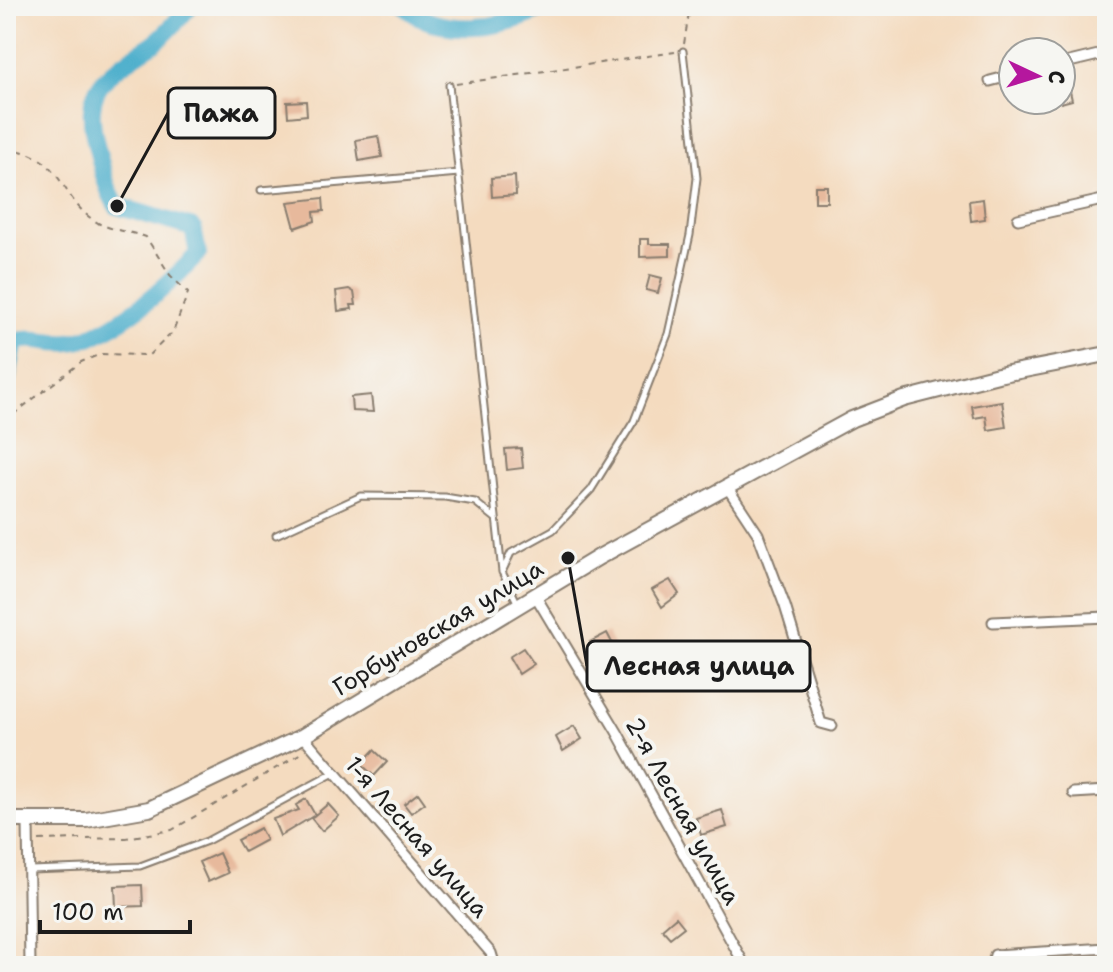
<svg xmlns="http://www.w3.org/2000/svg" width="1113" height="972" viewBox="0 0 1113 972" font-family="'Shantell Sans',sans-serif">
	<style>
		.lines { fill: none; stroke-linecap: round; stroke-linejoin: round }
		.river { stroke: #4eafcc; stroke-width: 18 }
		.building { fill: #e7b99c }
		.service-casing { stroke: #887c6e; stroke-width: 9 }
		.minor-casing { stroke: #887c6e; stroke-width: 13 }
		.secondary-casing { stroke: #887c6e; stroke-width: 18 }
		.path { stroke: #887c6e; stroke-width: 2; stroke-dasharray: 6 6; stroke-linecap: butt }
		.service { stroke: #fff; stroke-width: 5 }
		.minor { stroke: #fff; stroke-width: 9 }
		.secondary { stroke: #fff; stroke-width: 14 }
		.labels { text-anchor: middle; stroke-width: 8; stroke-linejoin: round; paint-order: stroke }
		.street-label { font-size: 24px; fill: #1c1c1c; stroke: #f6f6f2 }
		.leader { fill: none; stroke: #1c1c1c; stroke-width: 3 }
		.callout-dot { fill: #1c1c1c; stroke: #f6f6f2; stroke-width: 3 }
		.callout { fill: #f6f6f2; stroke: #1c1c1c; stroke-width: 3 }
		.callout-label { font-size: 26px; text-anchor: middle; font-weight: bold; fill: #1c1c1c }
	</style>
	<rect width="100%" height="100%" fill="#f6f6f2"/>
	<filter id="ink" filterUnits="userSpaceOnUse"><feTurbulence type="fractalNoise" baseFrequency=".0125" numOctaves="2"/><feDisplacementMap in="SourceGraphic" scale="16" xChannelSelector="R" yChannelSelector="G"/><feConvolveMatrix kernelMatrix="1 2 1 2 8 2 1 2 1" color-interpolation-filters="sRGB"/></filter>
	<filter id="wash" filterUnits="userSpaceOnUse"><feTurbulence type="fractalNoise" baseFrequency=".006" numOctaves="4" result="noise"/><feDisplacementMap in="SourceGraphic" scale="32" xChannelSelector="R" yChannelSelector="G"/><feGaussianBlur stdDeviation="1.8" result="paint"/><feColorMatrix in="noise" values="0 0 0 0 0 0 0 0 0 0 0 0 0 0 0 0 0 1.4 0 .05"/><feComposite in="paint" operator="in"/></filter>
	<g filter="url(#wash)">
		<rect width="100%" height="100%" fill="#f4dbbf"/>
		<g class="lines">
			<path class="river" d="M405 6C440 40 508 28 548 6
				M6 385 15 342C35 335 50 345 70 342 113 337 169 284 198 254L193 228 117 206C106 189 102 168 97 148 82 91 100 78 145 49 164 38 176 22 190 6"/>
		</g>
		<g id="blocks">
			<path class="building" d="M1069 87 1072 100 1061 103V89Z
				M306 101 307 115 288 117 287 102Z
				M378 136 382 157 359 161 356 140Z
				M515 176 516 195 492 197 491 178Z
				M815 186H827V202H815Z
				M323 198 324 211 314 212 315 221 295 228 288 202Z
				M983 199 985 219 971 221 969 201Z
				M640 239H649V244H670V256L640 257Z
				M650 275 662 278 658 293 646 290Z
				M349 289 354 292 356 305H351L352 309 338 311 336 291Z
				M371 395 373 412 352 411 351 397Z
				M1002 401 1006 427 988 430 986 416 974 418 972 406Z
				M521 448 523 468 507 470 505 449Z
				M670 580 679 594 662 607 652 590Z
				M607 633 621 660 604 669 590 642Z
				M523 648 534 664 519 674 509 657Z
				M574 726 582 739 563 751 556 737Z
				M374 750 387 762 374 776 361 764Z
				M418 793 425 803 411 813 404 804Z
				M306 799 315 815 328 804 339 816 322 831 311 818 315 815 280 836 273 819 299 810 296 805Z
				M722 810 727 827 701 835 696 818Z
				M260 828 266 840 244 852 237 840Z
				M219 853 228 873 208 882 199 862Z
				M142 885 143 906 116 907 115 886Z
				M676 917 684 927 670 938 662 929Z"/>
		</g>
	</g>
	<g filter="url(#ink)">
		<use href="#blocks" fill-opacity="0" stroke="#887c6e" stroke-width="2"/>
		<g class="lines">
			<g class="service-casing">
				<path id="service" d="M449 85 502 572 518 604
					M261 190 459 173
					M276 535 361 496 445 497 475 502 495 518
					M502 572 511 553 553 530 591 490 634 421 668 334 690 235 697 178 683 51
					M30 870 140 866 207 841 334 773"/>
			</g>
			<g class="minor-casing">
				<path id="minor" d="M1061 64 1107 53
					M990 81 1013 75
					M1018 219 1107 199
					M727 487 758 534 785 606 821 723 832 726
					M535 595 617 732 745 966
					M993 622 1107 617
					M303 736 491 953 495 966
					M1073 793 1107 791
					M28 822 30 966
					M992 966 995 955 1107 948"/>
			</g>
			<g class="secondary-casing">
				<path id="secondary" d="M6 820H86L149 809 303 736 599 557 852 419 904 399 998 375 1107 354"/>
			</g>
			<path class="path" d="M684 44 690 6
				M456 84 675 52
				M6 149C65 153 57 199 98 223 111 230 132 232 146 237L170 275 188 293 173 332 149 355 101 354 81 362 6 420
				M6 840H17
				M39 840 126 838 172 830 303 752"/>
			<use href="#service" class="service"/>
			<use href="#minor" class="minor"/>
			<use href="#secondary" class="secondary"/>
		</g>
	</g>
	<g class="labels">
		<g class="street-label">
			<text transform="translate(438 628) rotate(-31)" y="8">Горбуновская улица</text>
			<text transform="translate(683 811) rotate(61)" y="8">2-я Лесная улица</text>
			<text transform="translate(417 837) rotate(49)" y="8">1-я Лесная улица</text>
		</g>
	</g>
	<path class="leader" d="M117 206L168 113M568 558L587 666"/>
	<g class="callout-dot">
		<circle cx="117" cy="206" r="8"/>
		<circle cx="568" cy="558" r="8"/>
	</g>
	<g class="callout">
		<rect x="168" y="88" width="107" height="50" rx="8"/>
		<rect x="587" y="641" width="223" height="50" rx="8"/>
	</g>
	<g class="callout-label">
		<text x="221" y="122">Пажа</text>
		<text x="699" y="675">Лесная улица</text>
	</g>
	<rect width="1113" height="972" fill="none" stroke="#f6f6f2" stroke-width="32"/>
	<g transform="translate(1037 76) rotate(94)"><circle r="38" fill="#f6f6f2" stroke="#9f9f9c" stroke-width="2"/>
	<path d="M0-6L14 30L0 20L-14 30Z" fill="#b5179e"/>
	<text y="-12" font-size="22" font-weight="bold" text-anchor="middle" fill="#1c1c1c">С</text>
	</g>
	<path d="M40 920v12h150v-12" fill="none" stroke="#1c1c1c" stroke-width="4"/>
	<text x="52" y="920" font-size="24" fill="#1c1c1c" stroke="#f6f6f2" stroke-width="6" paint-order="stroke">100 m</text>
</svg>
